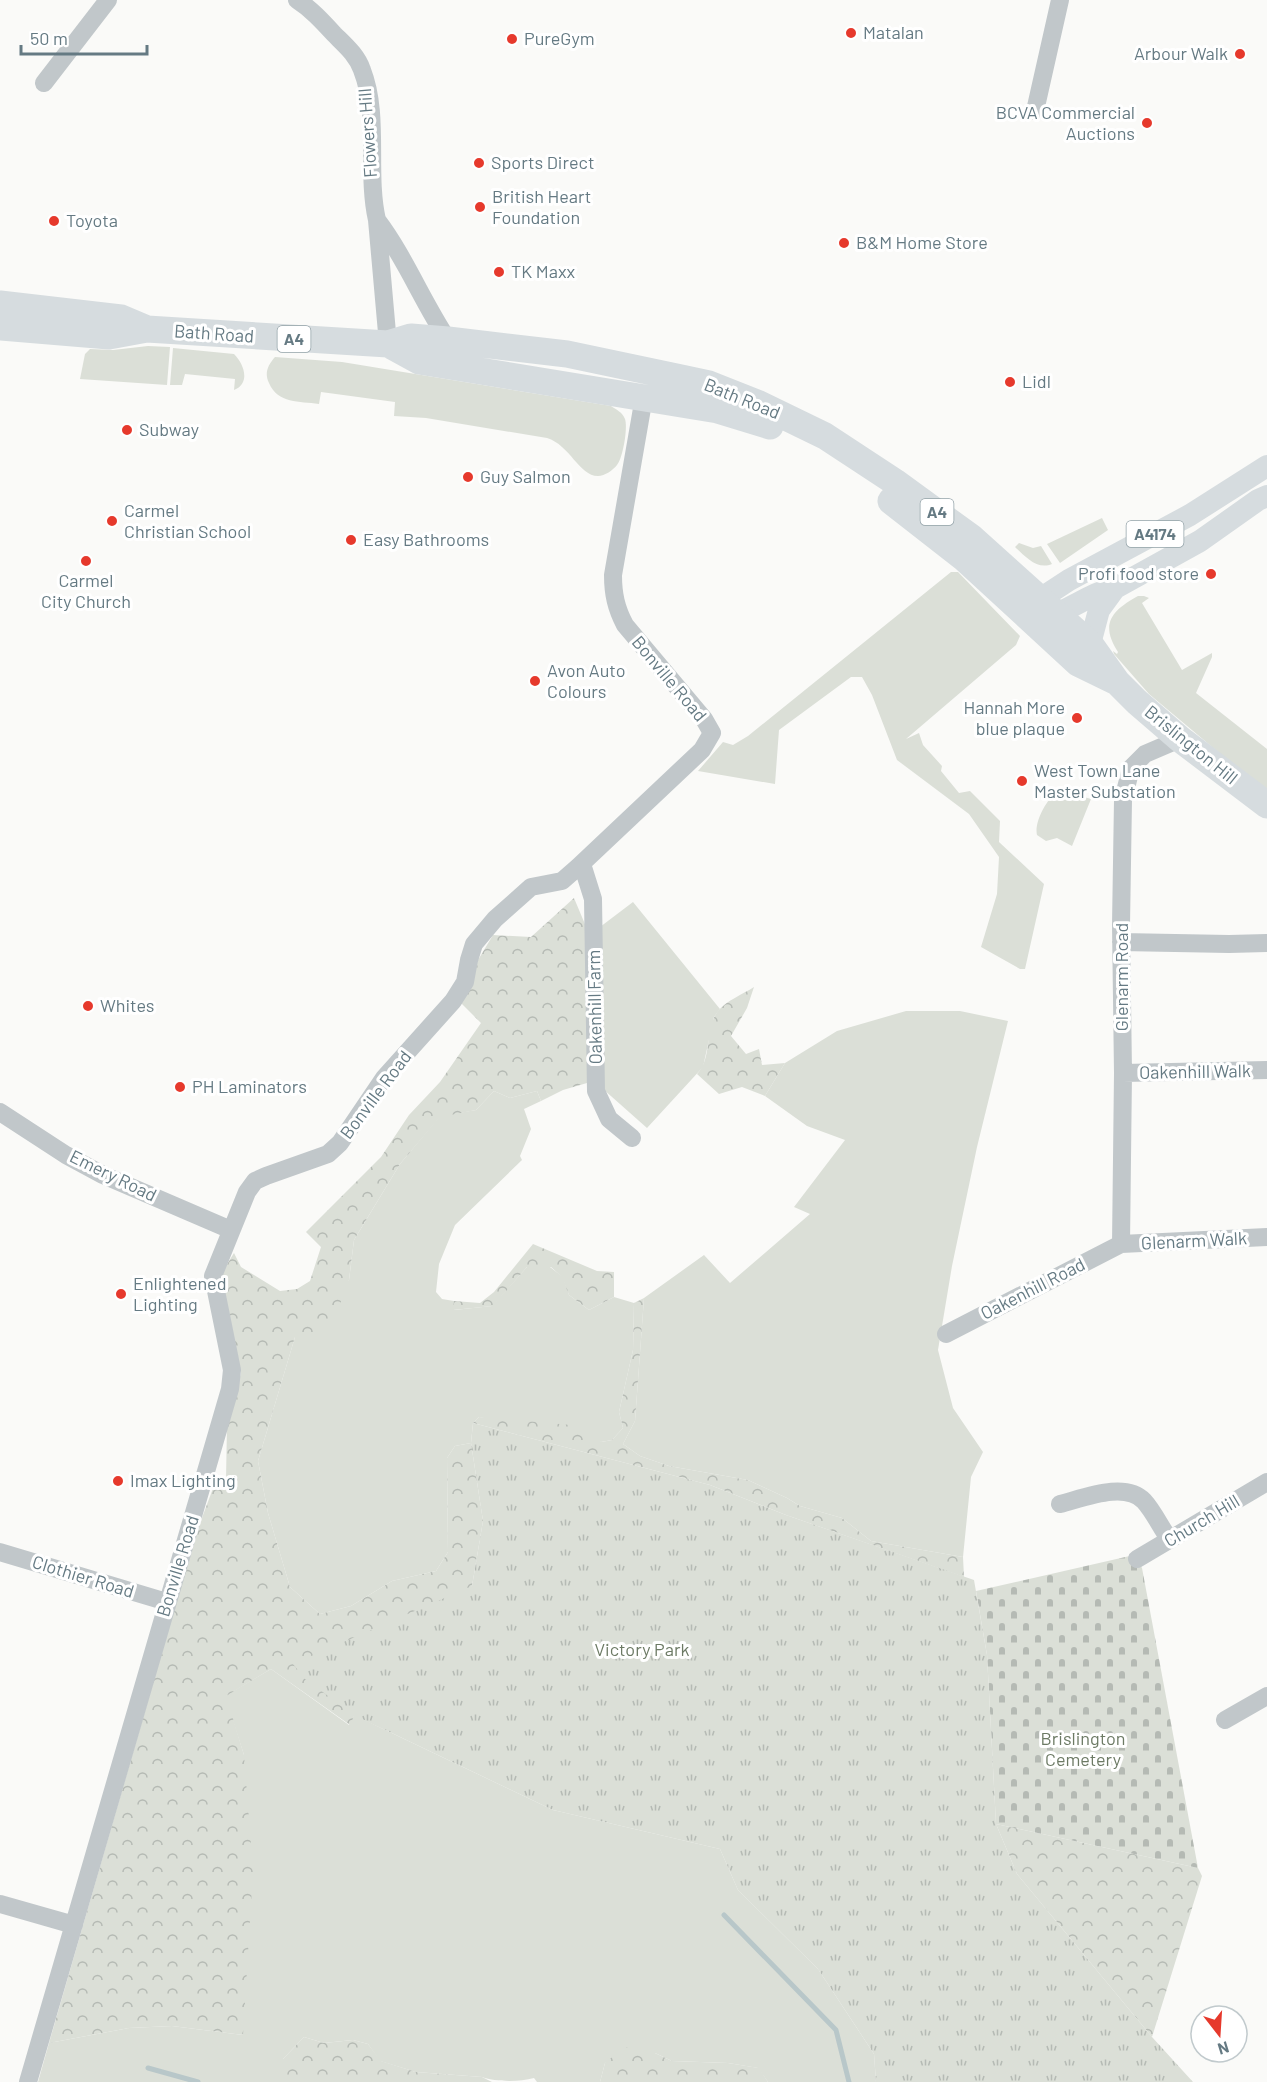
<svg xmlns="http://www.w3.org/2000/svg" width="1267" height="2082" viewBox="0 0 1267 2082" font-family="Barlow,sans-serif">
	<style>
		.grass { fill: #dbdfd7 }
		.forest { fill: url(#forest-crowns) }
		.cemetery { fill: url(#cemetery-stones) }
		.park { fill: url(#park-tufts) }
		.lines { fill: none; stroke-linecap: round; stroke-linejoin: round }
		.stream { stroke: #b8c7c9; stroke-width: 5 }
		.minor { stroke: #c1c7ca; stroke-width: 18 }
		.major { stroke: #d6dcdf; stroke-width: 22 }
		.highway { stroke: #d6dcdf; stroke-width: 27 }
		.poi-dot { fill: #e6392c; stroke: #fff; stroke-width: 2 }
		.labels { text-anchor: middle; stroke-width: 6; stroke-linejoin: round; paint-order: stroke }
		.shield { fill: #fff; stroke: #93a2a8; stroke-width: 1.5 }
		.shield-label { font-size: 16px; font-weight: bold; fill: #657a83 }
		.poi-label { font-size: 18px; fill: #657a83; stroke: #fff; text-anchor: start }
		.street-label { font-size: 18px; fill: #657a83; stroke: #fff }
		.park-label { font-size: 18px; fill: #6c7a64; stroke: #fff }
	</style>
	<defs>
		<pattern id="forest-crowns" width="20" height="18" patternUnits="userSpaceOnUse" patternTransform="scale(1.5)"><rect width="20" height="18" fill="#dbdfd7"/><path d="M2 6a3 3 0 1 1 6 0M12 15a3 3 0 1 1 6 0" fill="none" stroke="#b5bab4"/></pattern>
		<pattern id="cemetery-stones" width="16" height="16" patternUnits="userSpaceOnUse" patternTransform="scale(1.5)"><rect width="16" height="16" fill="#dbdfd7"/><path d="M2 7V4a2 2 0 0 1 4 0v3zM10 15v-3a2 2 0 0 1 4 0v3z" fill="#b5bab4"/></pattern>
		<pattern id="park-tufts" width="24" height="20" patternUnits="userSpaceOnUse" patternTransform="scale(1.5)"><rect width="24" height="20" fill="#dbdfd7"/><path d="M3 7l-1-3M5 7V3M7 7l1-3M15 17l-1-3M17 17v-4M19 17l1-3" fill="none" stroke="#b5bab4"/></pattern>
	</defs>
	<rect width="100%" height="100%" fill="#fafaf8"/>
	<path class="grass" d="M148 346 170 347 167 385 80 379 85 354 90 349 113 350Z
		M173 348 234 354C244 364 251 383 234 390L235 379 185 374 182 385H170Z
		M275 357 342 362 611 406C617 410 622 412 625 419 628 427 623 458 617 465 613 470 605 476 598 476 579 476 570 445 547 438L426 418 394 416 395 402 321 392 319 404C299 401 278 404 269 383 264 373 268 365 275 357Z
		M1102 518 1108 530 1060 563 1047 544Z
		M1019 543 1033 548 1041 546 1052 564C1037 570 1026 557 1015 547Z
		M951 572H958L1020 636 1016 645 906 739 919 733 923 745 942 766 941 771 959 793 970 791 1000 821 999 842 1044 884 1025 969H1020L981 947 997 894 999 857 969 814 897 760 872 695 862 677H851L779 730 775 784 698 771 723 742 733 745 748 736Z
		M1138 596H1144L1149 598 1142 603 1182 670 1212 653V657L1196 693 1267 749V793L1149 694 1114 654 1113 651 1117 654 1118 652C1099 623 1113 610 1138 596Z
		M1067 792 1091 799 1072 846 1057 838 1046 841 1037 835C1034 823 1046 799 1057 793 1059 793 1065 792 1067 792Z
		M633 902 720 1009 714 1017 703 1067 647 1128 603 1089 600 927Z
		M906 1011H960L1008 1021 977 1147 952 1266 938 1350 953 1408 983 1452 971 1477 963 1557 871 1541 842 1518 800 1506 787 1498 748 1480 669 1466 640 1456 623 1444 635 1421 644 1298 704 1255 730 1283 810 1214 794 1207 845 1140 807 1126 765 1096 785 1063 837 1031Z
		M494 1091 510 1098 537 1091 541 1101 524 1109 531 1129 520 1156 522 1160 455 1225 439 1264 436 1292 442 1299 454 1301V1310L492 1306 527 1267H550L563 1277 569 1295 589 1310 614 1297 634 1303 633 1350 619 1412 623 1428 612 1440 601 1442 479 1417 473 1423 471 1443 455 1446 447 1458 448 1552 436 1571 392 1581 351 1606 320 1614 290 1587 268 1513 258 1461 295 1337 349 1280 354 1240 400 1164 440 1116 476 1110Z
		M271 1669 349 1725 354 1715 553 1810 720 1849 738 1890 818 1969 874 2054 876 2082H768L758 2068 728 2063 672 2061 655 2053 605 2063 600 2082H537L534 2078C519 2082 496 2082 482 2077L416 2072 380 2061 368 2044 353 2040 324 2043 304 2037 283 2059V2082H38L49 2043 129 2028 172 2026 243 2035 244 1755 225 1696Z"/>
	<path class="forest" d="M574 898 587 929V1083L563 1090 541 1101 537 1091 510 1098 494 1091 476 1110 440 1117 400 1164 354 1240 349 1280 332 1325 316 1338 295 1337 258 1461 268 1513 290 1587 320 1614 351 1606 392 1581 436 1571 448 1552 447 1458 455 1446 471 1443 483 1521 472 1586 386 1730 354 1716 350 1725 271 1669 226 1696 244 1755 253 1871 243 2035 172 2026 129 2028 49 2043 197 1531 215 1483 226 1479 227 1425 241 1373 221 1274 234 1253 241 1267 280 1291 297 1289 310 1281 321 1247 306 1232 381 1157 409 1115 440 1082 481 1023 460 1002 472 970 493 935 531 937Z
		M754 987 747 1008 731 1036 746 1054 759 1049 762 1065 785 1063 765 1096 742 1087 719 1094 697 1074C713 1057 704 1029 718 1011 726 1001 743 994 754 987Z
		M533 1244 597 1271 614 1272V1297L589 1310 569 1295 562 1277 551 1267H527L493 1306 453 1310 454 1301 480 1303 494 1292Z
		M644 1298 635 1421 623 1444 640 1456 669 1466 748 1480 787 1498 800 1506 842 1518 871 1541 963 1557 964 1577 786 1515 710 1485 473 1423 479 1417 583 1426 601 1442 612 1440 623 1428 619 1412 633 1350 634 1303Z
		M996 1824 1198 1868 1202 1876 1152 2037 1017 1874Z
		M304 2037 324 2043 353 2040 368 2044 381 2061 416 2072 482 2077 492 2082H283V2059Z
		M624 2047 655 2053 672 2061 728 2063 759 2068 768 2082H600L605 2063Z"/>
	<path class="cemetery" d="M1134 1555 1142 1568 1198 1868 996 1824 987 1655 976 1591Z"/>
	<path class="park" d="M473 1423 710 1485 786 1515 974 1580 987 1655 996 1824 1017 1874 1152 2037 1193 2082H876L874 2054 818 1969 738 1890 720 1849 553 1810 354 1715 305 1679 293 1664 472 1586 483 1521 471 1443Z"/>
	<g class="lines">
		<path class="stream" d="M724 1915 836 2030 849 2082
			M148 2068 198 2082"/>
		<path class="minor" d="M297 0C311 9 322 21 334 34 345 45 357 55 362 70 380 116 366 172 377 220L388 344
			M44 83 108 0
			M1035 111 1060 0
			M377 220C405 257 422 301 448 340
			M582 864 593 899 596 1091 609 1119 632 1138
			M1121 942 1229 944 1267 943
			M1123 1073 1267 1070
			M0 1112 66 1155 103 1175 231 1230
			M1121 1244 1123 1073 1121 925 1123 800 1131 768 1145 754 1180 739
			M946 1334 1121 1244 1267 1237
			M1060 1504C1084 1498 1125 1481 1144 1501 1154 1512 1161 1528 1170 1540
			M0 1552 167 1602
			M1137 1559 1267 1482
			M1225 1720 1267 1696
			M0 1904 74 1925
			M28 2082 230 1389 232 1370 213 1276 247 1192 255 1181 266 1176 328 1154 340 1143 384 1078 453 1001 465 982 469 960 474 944 495 919 531 887 562 881 578 867 702 750 712 733 704 719 625 625C616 608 613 594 613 575L644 397"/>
		<path class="major" d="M1036 613 1040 599 1069 580 1190 515 1267 466
			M1044 618C1069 612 1089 593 1115 588L1200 541 1258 500 1267 496
			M1090 644 1099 610 1115 588"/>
		<path class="highway" d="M0 304 121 318 147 329
			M0 327 109 336 147 329 388 344 411 337 448 340 567 354 681 378 709 384 757 403 825 436 895 482 972 538 1090 644 1117 682 1137 702 1180 739 1267 805
			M388 344 419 361 718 410 770 426
			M891 501 964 558 1078 663 1115 681"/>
	</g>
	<g class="poi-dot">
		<circle cx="851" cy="33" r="6"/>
		<circle cx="512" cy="39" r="6"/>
		<circle cx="1240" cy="54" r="6"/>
		<circle cx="1147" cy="123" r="6"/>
		<circle cx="479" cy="163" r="6"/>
		<circle cx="480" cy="207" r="6"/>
		<circle cx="54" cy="221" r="6"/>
		<circle cx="844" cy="243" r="6"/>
		<circle cx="499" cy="272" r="6"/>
		<circle cx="1010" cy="382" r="6"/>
		<circle cx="127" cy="430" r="6"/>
		<circle cx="468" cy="477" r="6"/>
		<circle cx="112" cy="521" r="6"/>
		<circle cx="351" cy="540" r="6"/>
		<circle cx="86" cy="561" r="6"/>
		<circle cx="1211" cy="574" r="6"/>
		<circle cx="535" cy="681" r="6"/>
		<circle cx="1077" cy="718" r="6"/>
		<circle cx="1022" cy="781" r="6"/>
		<circle cx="88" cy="1006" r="6"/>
		<circle cx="180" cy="1087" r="6"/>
		<circle cx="121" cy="1294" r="6"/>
		<circle cx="118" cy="1481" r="6"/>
	</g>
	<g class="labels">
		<g class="shield">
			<rect x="277.5" y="326" width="33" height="26" rx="4.5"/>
			<rect x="920.5" y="499" width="33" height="26" rx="4.5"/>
			<rect x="1126.5" y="521" width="57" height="26" rx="4.5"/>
		</g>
		<g class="shield-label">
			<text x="294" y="345">A4</text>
			<text x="937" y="518">A4</text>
			<text x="1155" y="540">A4174</text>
		</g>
		<g class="poi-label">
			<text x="863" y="39">Matalan</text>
			<text x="524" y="45">PureGym</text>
			<text x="1228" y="60" text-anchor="end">Arbour Walk</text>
			<text x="1135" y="119" text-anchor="end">BCVA Commercial<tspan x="1135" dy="21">Auctions</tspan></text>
			<text x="491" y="169">Sports Direct</text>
			<text x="492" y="203">British Heart<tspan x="492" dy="21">Foundation</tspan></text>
			<text x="66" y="227">Toyota</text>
			<text x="856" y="249">B&amp;M Home Store</text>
			<text x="511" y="278">TK Maxx</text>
			<text x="1022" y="388">Lidl</text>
			<text x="139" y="436">Subway</text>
			<text x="480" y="483">Guy Salmon</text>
			<text x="124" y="517">Carmel<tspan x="124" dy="21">Christian School</tspan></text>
			<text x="363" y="546">Easy Bathrooms</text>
			<text x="1199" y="580" text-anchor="end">Profi food store</text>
			<text x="86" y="587" text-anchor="middle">Carmel<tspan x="86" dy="21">City Church</tspan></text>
			<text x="547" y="677">Avon Auto<tspan x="547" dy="21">Colours</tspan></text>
			<text x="1065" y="714" text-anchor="end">Hannah More<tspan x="1065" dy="21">blue plaque</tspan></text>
			<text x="1034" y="777">West Town Lane<tspan x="1034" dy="21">Master Substation</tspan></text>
			<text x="100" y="1012">Whites</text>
			<text x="192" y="1093">PH Laminators</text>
			<text x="133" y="1290">Enlightened<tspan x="133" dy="21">Lighting</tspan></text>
			<text x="130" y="1487">Imax Lighting</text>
		</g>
		<g class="street-label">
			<text transform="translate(368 133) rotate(-94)" y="6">Flowers Hill</text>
			<text transform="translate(214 334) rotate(4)" y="6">Bath Road</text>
			<text transform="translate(742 399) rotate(22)" y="6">Bath Road</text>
			<text transform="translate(669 679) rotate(50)" y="6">Bonville Road</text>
			<text transform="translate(1191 745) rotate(39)" y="6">Brislington Hill</text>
			<text transform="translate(1122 977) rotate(-90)" y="6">Glenarm Road</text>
			<text transform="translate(595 1007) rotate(-91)" y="6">Oakenhill Farm</text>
			<text transform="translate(1195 1072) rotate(-1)" y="6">Oakenhill Walk</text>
			<text transform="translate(376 1095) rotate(-53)" y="6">Bonville Road</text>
			<text transform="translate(113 1176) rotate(26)" y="6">Emery Road</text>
			<text transform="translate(1194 1241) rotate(-3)" y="6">Glenarm Walk</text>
			<text transform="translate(1033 1289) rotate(-27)" y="6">Oakenhill Road</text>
			<text transform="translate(1202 1521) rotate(-31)" y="6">Church Hill</text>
			<text transform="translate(178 1566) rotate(-73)" y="6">Bonville Road</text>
			<text transform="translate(83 1577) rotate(17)" y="6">Clothier Road</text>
		</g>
		<g class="park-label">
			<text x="642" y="1656">Victory Park</text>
			<text x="1083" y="1745">Brislington<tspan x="1083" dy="21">Cemetery</tspan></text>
		</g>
	</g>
	<g transform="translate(1219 2034) rotate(163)"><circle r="28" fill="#ffffff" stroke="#c1cacd" stroke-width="1.5"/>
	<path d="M0-4.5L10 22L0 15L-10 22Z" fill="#e6392c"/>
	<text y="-9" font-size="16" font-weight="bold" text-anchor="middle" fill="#657a83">N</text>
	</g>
	<path d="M21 45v9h126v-9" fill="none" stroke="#657a83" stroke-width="3"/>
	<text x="30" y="45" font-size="18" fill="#657a83" stroke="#ffffff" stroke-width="4.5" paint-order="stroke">50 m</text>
</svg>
